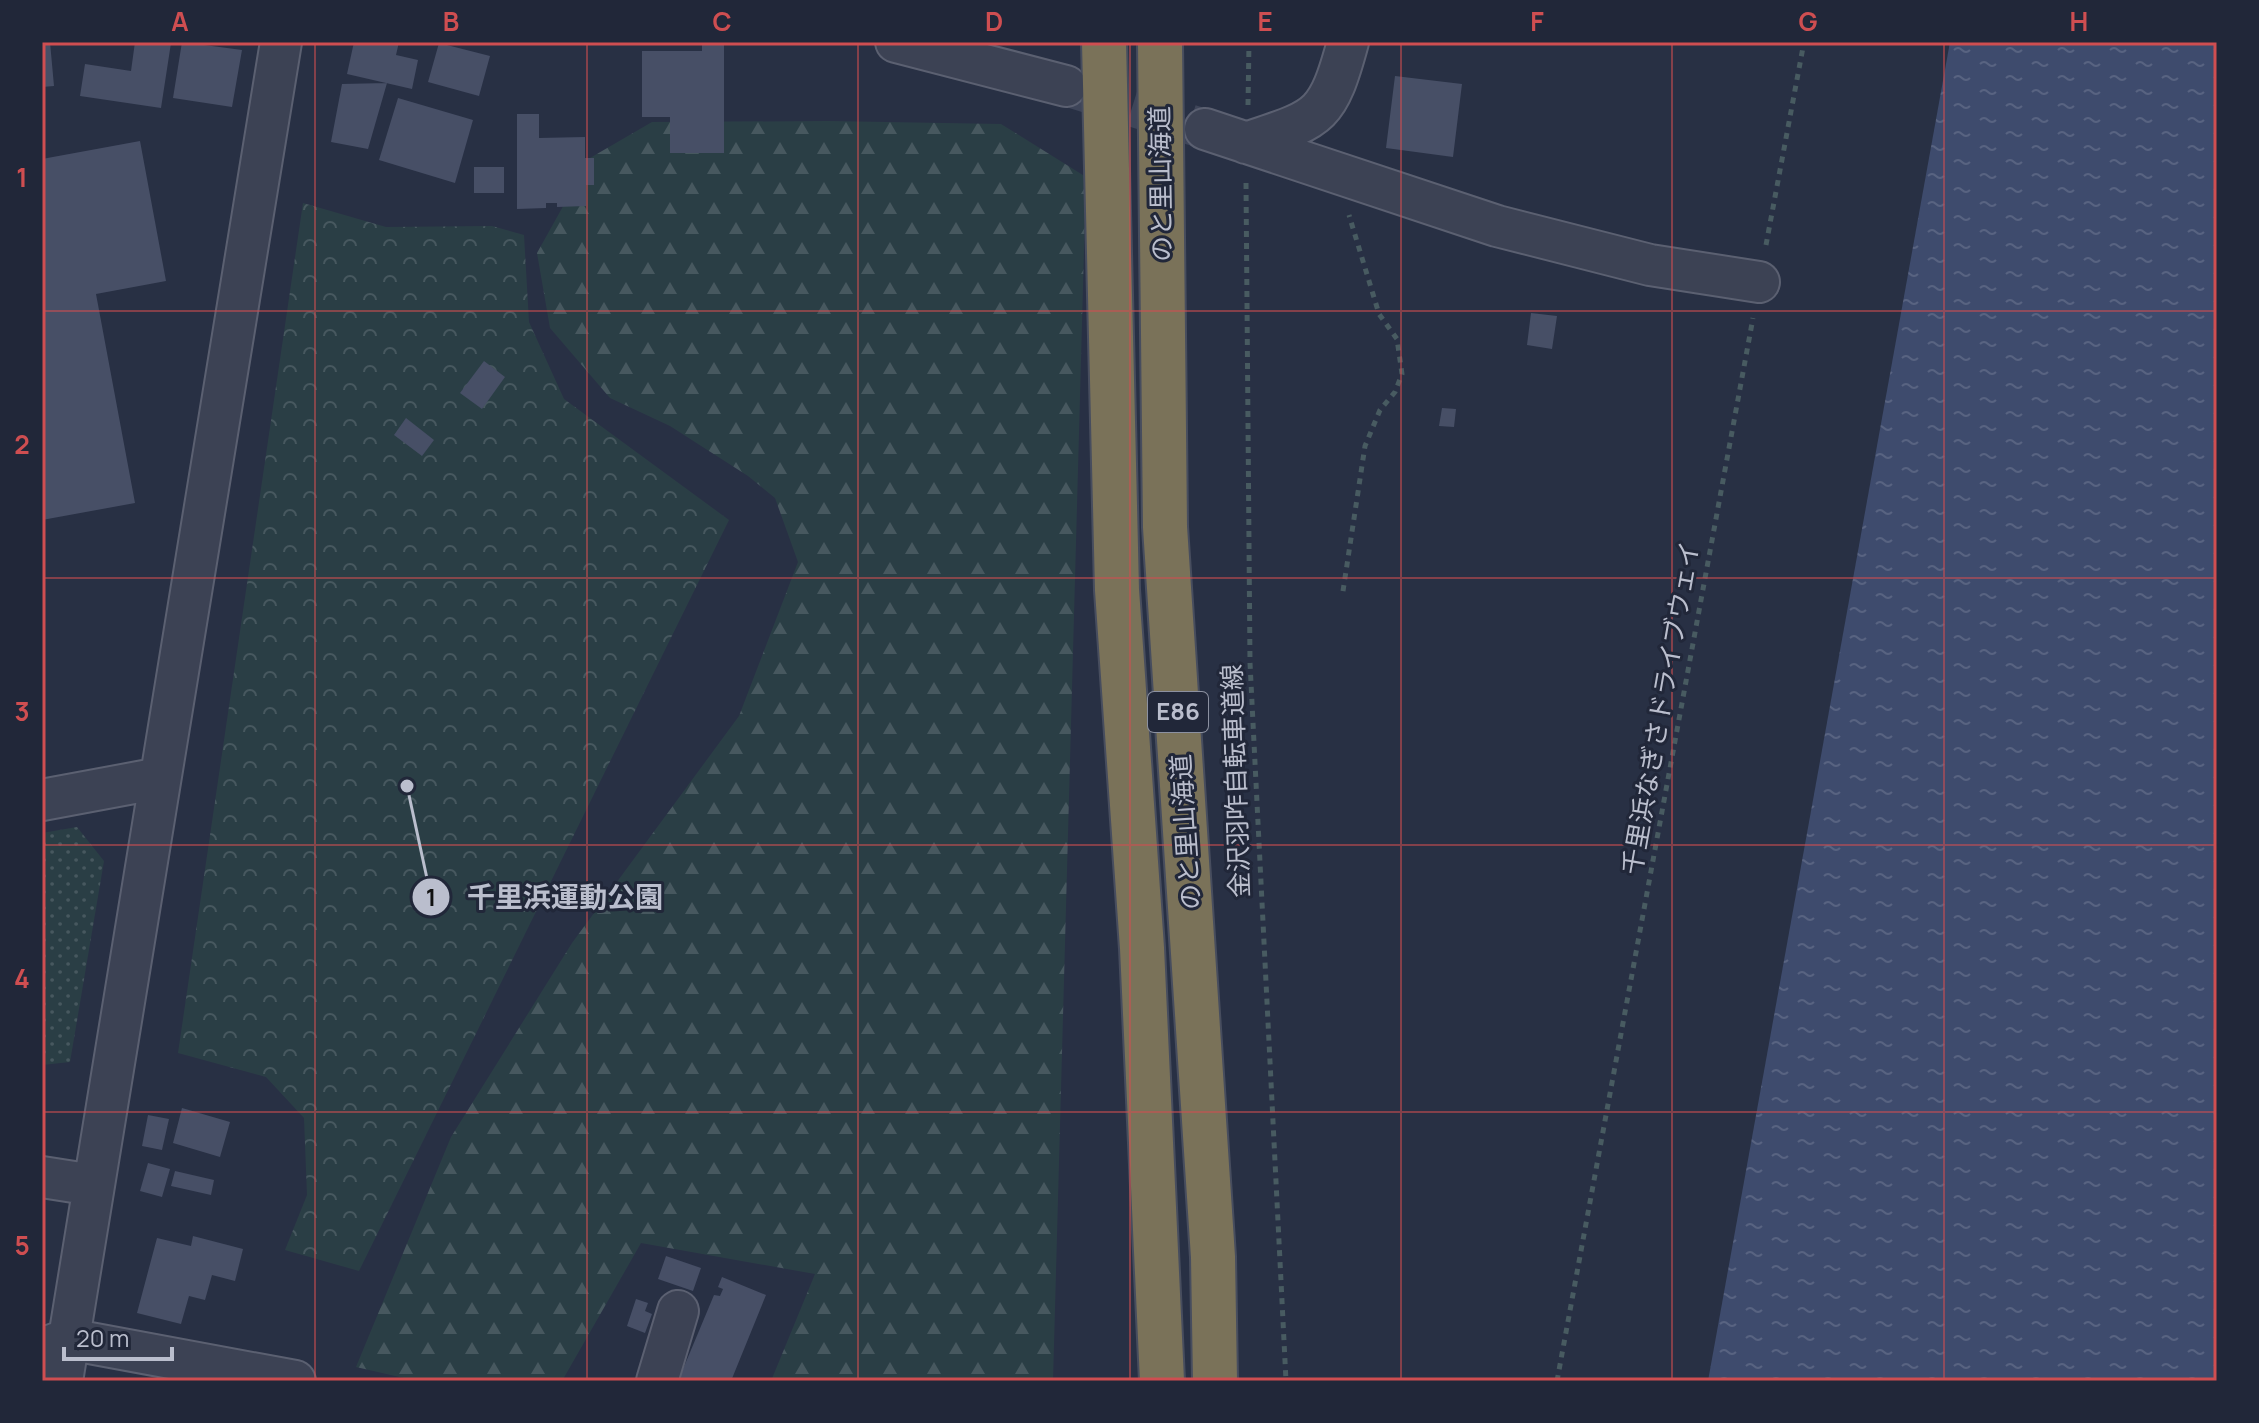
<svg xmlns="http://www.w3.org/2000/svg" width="2259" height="1423" viewBox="0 0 2259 1423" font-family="Manrope,'Noto Sans JP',sans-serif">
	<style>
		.grass { fill: url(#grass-dots) }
		.forest { fill: url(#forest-firs) }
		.park { fill: url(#park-crowns) }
		.water { fill: url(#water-ripples) }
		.building { fill: #474f66 }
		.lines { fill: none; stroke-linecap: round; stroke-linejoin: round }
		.minor-tunnel { stroke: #3e4559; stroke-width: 40; stroke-dasharray: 40 20; stroke-linecap: butt }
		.minor-casing { stroke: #5b6071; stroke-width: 44 }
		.highway-casing { stroke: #474d5e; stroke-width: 48 }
		.path { stroke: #485b61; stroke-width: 5; stroke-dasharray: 6 6; stroke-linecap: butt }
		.minor { stroke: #3c4254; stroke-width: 40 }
		.highway { stroke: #7a7259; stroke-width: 44 }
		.grid { fill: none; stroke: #cf4e51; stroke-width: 2; stroke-opacity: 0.55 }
		.labels { text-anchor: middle; stroke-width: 6; stroke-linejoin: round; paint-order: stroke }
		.shield { fill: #212739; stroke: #8c91a1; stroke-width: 2 }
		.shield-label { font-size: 24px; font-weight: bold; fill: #babecd }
		.street-label { font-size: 26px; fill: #babecd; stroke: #212739 }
		.leader { fill: none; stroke: #babecd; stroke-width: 3 }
		.callout-dot { fill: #babecd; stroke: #212739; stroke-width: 3 }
		.mark-label { font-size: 24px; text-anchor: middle; font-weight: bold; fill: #111 }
		.callout-label { font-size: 28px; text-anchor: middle; font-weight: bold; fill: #babecd; stroke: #212739; stroke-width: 6; stroke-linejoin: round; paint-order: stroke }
		.neatline { fill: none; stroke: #cf4e51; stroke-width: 3 }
		.grid-label { font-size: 26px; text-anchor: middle; font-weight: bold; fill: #cf4e51 }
	</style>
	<defs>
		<pattern id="grass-dots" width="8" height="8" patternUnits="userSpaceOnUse" patternTransform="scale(2)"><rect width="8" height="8" fill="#2a3e45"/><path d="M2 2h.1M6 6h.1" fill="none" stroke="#47585f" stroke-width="1.8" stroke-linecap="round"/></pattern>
		<pattern id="forest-firs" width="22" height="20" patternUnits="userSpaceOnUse" patternTransform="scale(2)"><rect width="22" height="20" fill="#2a3e45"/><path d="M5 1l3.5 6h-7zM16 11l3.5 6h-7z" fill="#47585f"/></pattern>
		<pattern id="park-crowns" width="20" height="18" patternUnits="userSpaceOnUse" patternTransform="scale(2)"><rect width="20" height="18" fill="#2a3e45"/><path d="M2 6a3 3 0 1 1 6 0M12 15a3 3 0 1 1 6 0" fill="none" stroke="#47585f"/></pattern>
		<pattern id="water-ripples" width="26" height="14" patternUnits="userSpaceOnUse" patternTransform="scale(2)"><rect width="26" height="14" fill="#3e4b6d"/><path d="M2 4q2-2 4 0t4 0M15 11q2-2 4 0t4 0" fill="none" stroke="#586381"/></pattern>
	</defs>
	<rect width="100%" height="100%" fill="#283044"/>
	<path class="grass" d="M77 827 104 861 70 1062 42 1065V833Z"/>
	<path class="forest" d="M828 121 1001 124 1086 177 1053 1381H771L815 1274 641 1243 562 1381H417L356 1367 451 1137 572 943 739 716 798 562 775 498 748 476 670 426 610 398 550 328 537 253 590 158 652 122Z"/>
	<path class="park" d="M303 203 386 227 492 226 524 235 529 322 564 399 729 520 359 1271 285 1250 307 1195 304 1118 266 1077 178 1053Z"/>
	<path class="water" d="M1950 42H2217V1381H1708Z"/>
	<path class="building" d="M42 42H50L54 86 42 87Z
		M135 42 171 43 161 108 80 96 85 64 131 71Z
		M182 42 242 50 232 107 173 98Z
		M354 42H399L396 55 418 60 412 89 347 74Z
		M702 42H724V153H670V117H642V51H702Z
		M439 43 490 56 479 96 428 82Z
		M1395 76 1462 84 1453 157 1386 148Z
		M387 83 368 149 331 142 342 84Z
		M398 98 473 120 455 183 379 160Z
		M517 114H539V138L585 137V158H594V185H586V206L557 207V203H546V208L517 209Z
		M140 141 166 281 96 294 135 503 42 520V159Z
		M474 167H504V193H474Z
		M1531 313 1557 316 1552 349 1527 345Z
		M484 361 505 377 482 409 460 393Z
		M1442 408 1456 409 1454 427 1439 426Z
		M406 418 434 440 422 456 394 435Z
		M182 1108 230 1122 220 1157 173 1143Z
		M148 1115 169 1119 162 1150 142 1146Z
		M148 1163 170 1169 162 1197 140 1191Z
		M175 1171 214 1180 211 1195 171 1186Z
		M193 1236 243 1249 235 1281 212 1275 205 1300 189 1296 181 1324 137 1313 157 1238 191 1246Z
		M666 1256 701 1268 693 1291 658 1279Z
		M722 1277 766 1295 731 1381H678L714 1295 720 1296 723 1289 718 1287Z
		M636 1299 648 1303 645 1311 652 1314 645 1333 627 1326Z"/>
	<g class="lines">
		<path class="minor-tunnel" d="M1075 89 1205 129"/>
		<g class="minor-casing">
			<path id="minor" d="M896 42 1066 86
				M1205 129 1497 226 1650 265 1759 282
				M1246 143C1320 118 1327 119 1348 42
				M42 800 160 778
				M42 1177 93 1185
				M44 1348 68 1339 295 1381
				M62 1381 281 42
				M657 1381 678 1311"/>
		</g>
		<g class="highway-casing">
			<path id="highway" d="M1104 42 1117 590 1142 948 1162 1381
				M1160 42 1165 527 1213 1257 1215 1381"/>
		</g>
		<path class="path" d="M1248 105 1249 42
			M1246 183 1250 663 1286 1381
			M1766 245 1804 42
			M1343 591 1365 446 1380 410 1395 392 1402 374 1397 339 1379 314 1349 215
			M1557 1381 1753 318"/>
		<use href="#minor" class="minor"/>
		<use href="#highway" class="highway"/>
	</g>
	<path class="grid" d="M315 42V1381M587 42V1381M858 42V1381M1130 42V1381M1401 42V1381M1672 42V1381M1944 42V1381M42 311H2217M42 578H2217M42 845H2217M42 1112H2217"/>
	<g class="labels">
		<rect class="shield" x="1148" y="692" width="60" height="40" rx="6"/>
		<g class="shield-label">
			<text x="1178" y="720">E86</text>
		</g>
		<g class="street-label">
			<text transform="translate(1161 184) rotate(-91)" y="9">のと里山海道</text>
			<text transform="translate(1661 708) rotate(-80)" y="9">千里浜なぎさドライブウェイ</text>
			<text transform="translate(1236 781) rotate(-92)" y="9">金沢羽咋自転車道線</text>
			<text transform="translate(1186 832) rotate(-94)" y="9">のと里山海道</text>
		</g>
	</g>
	<path class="leader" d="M407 786L431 897"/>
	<g class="callout-dot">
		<circle cx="407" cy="786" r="8"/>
		<circle cx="431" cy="897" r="20"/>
	</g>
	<g class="mark-label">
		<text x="431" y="906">1</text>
	</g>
	<g class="callout-label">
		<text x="565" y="907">千里浜運動公園</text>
	</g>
	<rect width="2259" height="1423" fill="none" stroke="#212739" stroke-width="88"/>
	<path d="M64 1347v12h108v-12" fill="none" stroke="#babecd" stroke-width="4"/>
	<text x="76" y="1347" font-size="24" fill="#babecd" stroke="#212739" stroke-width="6" paint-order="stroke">20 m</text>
	<rect x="44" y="44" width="2171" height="1335" class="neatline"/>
	<g class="grid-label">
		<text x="180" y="31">A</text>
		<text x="451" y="31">B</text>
		<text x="722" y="31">C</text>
		<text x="994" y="31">D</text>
		<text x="1265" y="31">E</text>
		<text x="1537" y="31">F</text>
		<text x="1808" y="31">G</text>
		<text x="2079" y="31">H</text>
		<text x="22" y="187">1</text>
		<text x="22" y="454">2</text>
		<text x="22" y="721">3</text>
		<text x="22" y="988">4</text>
		<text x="22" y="1255">5</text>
	</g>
</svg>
